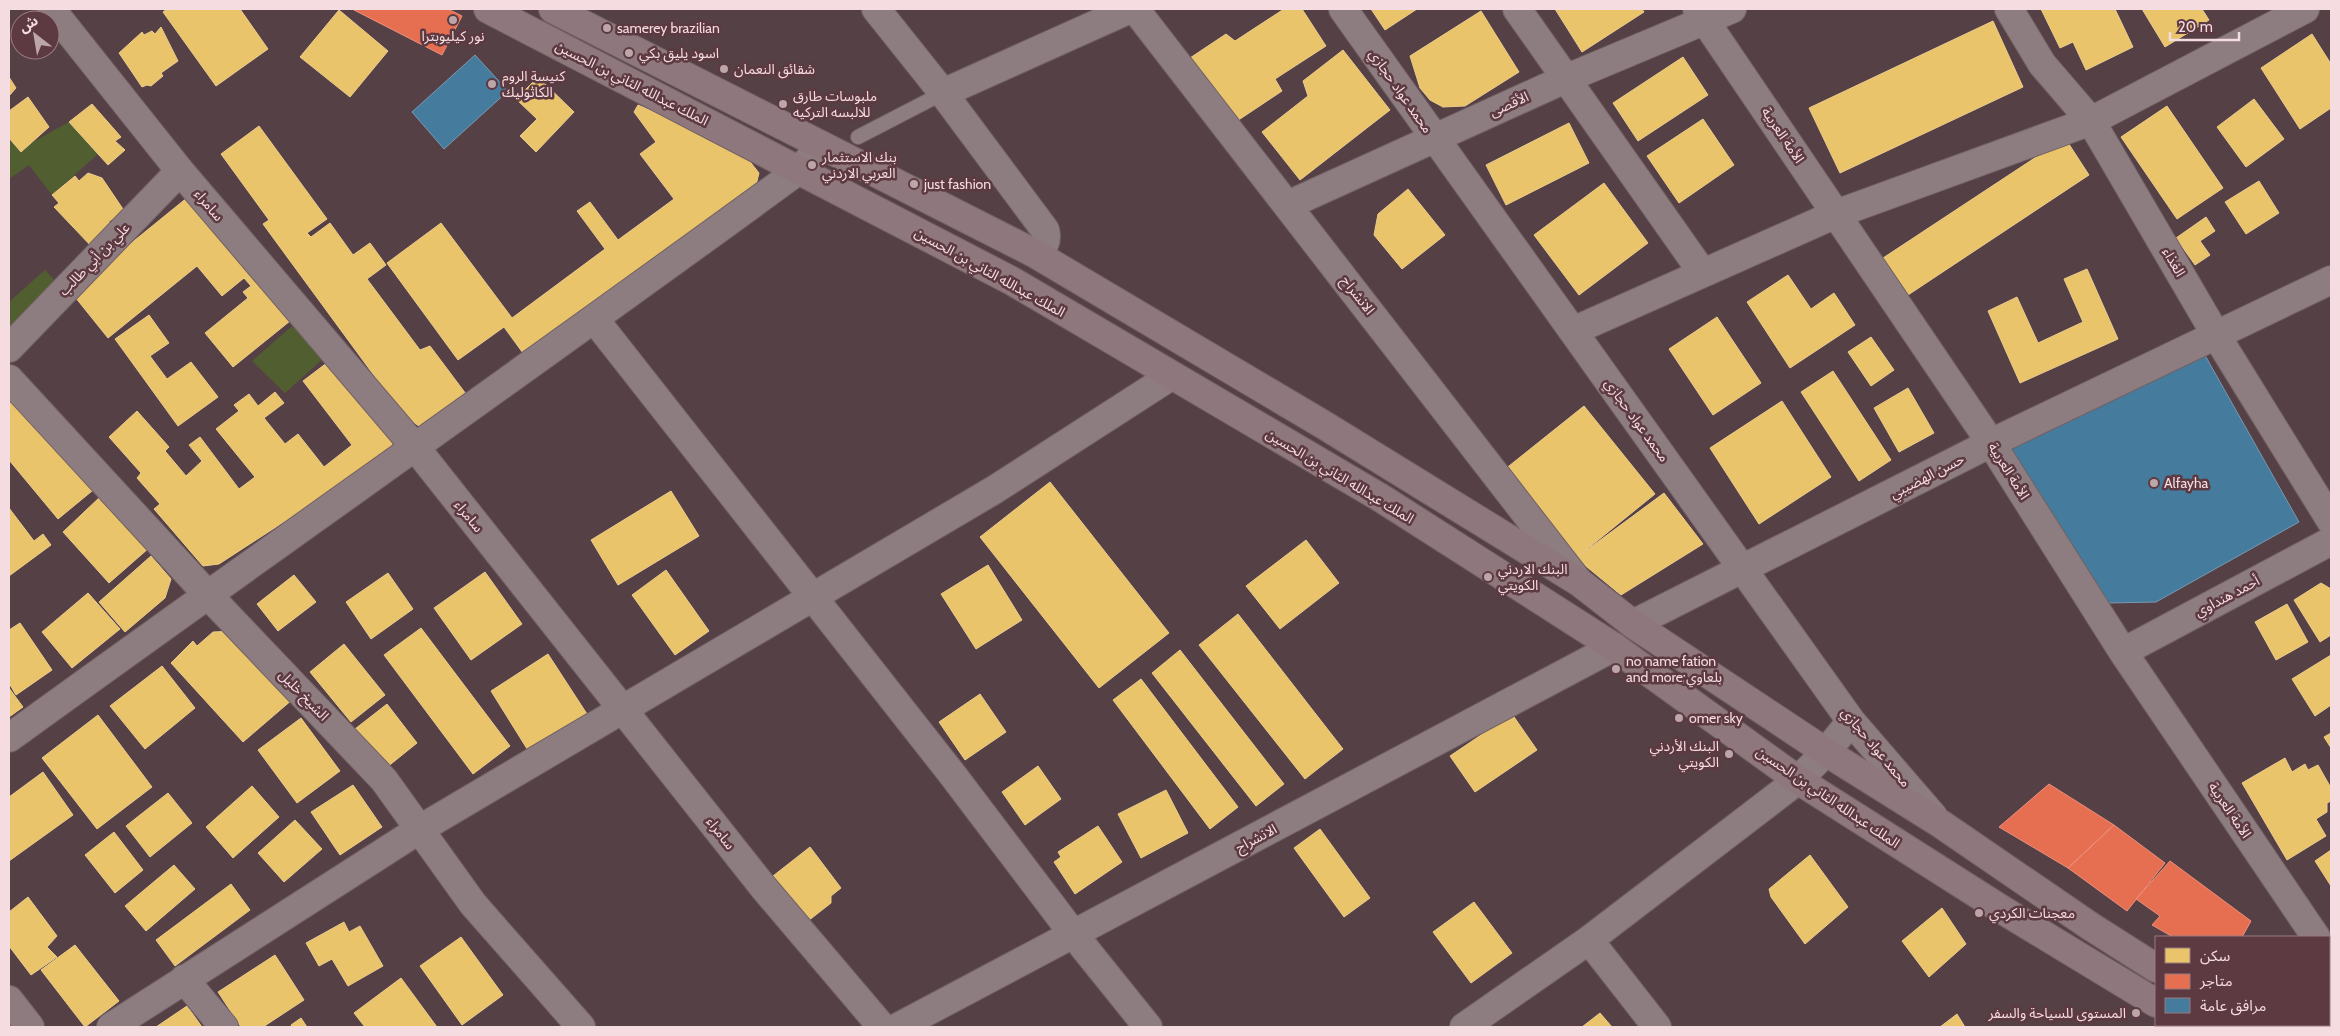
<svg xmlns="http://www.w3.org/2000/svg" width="2340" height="1036" viewBox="0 0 2340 1036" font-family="Cabin,'Noto Sans Arabic',sans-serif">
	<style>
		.green { fill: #515e30 }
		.homes { fill: #e9c46a; stroke: #eccb8d }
		.shops { fill: #e76f51; stroke: #eb907c }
		.public { fill: #457b9d; stroke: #7a98b1 }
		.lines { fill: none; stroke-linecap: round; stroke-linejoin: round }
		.lane-casing { stroke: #726064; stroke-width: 16 }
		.street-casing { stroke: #726064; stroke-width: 30 }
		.secondary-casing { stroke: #726064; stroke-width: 30 }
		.primary-casing { stroke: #726064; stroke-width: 30 }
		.lane { stroke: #8d7d80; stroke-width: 14 }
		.street { stroke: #8d7d80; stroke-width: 28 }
		.secondary { stroke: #8d7b7f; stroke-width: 28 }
		.primary { stroke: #8f787d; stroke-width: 28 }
		.poi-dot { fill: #bca6aa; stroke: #5d3941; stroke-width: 2 }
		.labels { text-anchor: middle; stroke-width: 5; stroke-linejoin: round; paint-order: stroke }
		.poi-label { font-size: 14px; fill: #f4dce0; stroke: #5d3941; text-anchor: start }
		.street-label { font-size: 14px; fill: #f4dce0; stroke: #5d3941 }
	</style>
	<rect width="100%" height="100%" fill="#554145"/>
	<path class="green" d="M69 122 98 154 52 195 29 165 9 179V138L21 152 31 143Z
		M45 270 59 285 9 340V302Z
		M298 321 326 356 285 393 252 361Z"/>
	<path class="homes" d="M167 9H240L268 49 216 86 163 12Z
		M1284 9H1302L1326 46 1275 79 1282 91 1231 125 1187 60 1226 34 1235 41Z
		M1371 9H1417L1385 30Z
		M1555 9H1642L1644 12 1582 52Z
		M2041 9H2115L2133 47 2086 70 2073 42 2060 48Z
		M2142 9H2202L2209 20 2165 47Z
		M339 10 388 51 350 97 300 57Z
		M1481 11 1519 72 1465 106 1443 107 1430 100 1420 88 1410 56Z
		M1993 21 2023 87 1840 173 1809 108Z
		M161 27 178 61 161 73 163 76 151 86 147 85 142 87 119 53 142 32 144 35 152 31 155 34Z
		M2312 34 2331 64V108L2300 129 2261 68Z
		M1343 50 1390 110 1300 180 1262 132 1308 96 1303 81Z
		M1683 57 1708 95 1638 141 1613 103Z
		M9 77 16 88 9 96Z
		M538 77 574 112 536 152 520 136 537 119 516 99Z
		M28 97 49 127 21 152 9 138V111Z
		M2254 99 2284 139 2246 167 2217 127Z
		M92 104 121 137 115 141 125 150 108 165 69 122Z
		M638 105 740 149 759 173 754 193 528 360 504 327 458 360 387 263 441 223 512 318 605 249 577 211 590 202 618 240 674 199 640 154 656 142 634 112Z
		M2167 106 2223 188 2177 219 2121 137Z
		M1703 119 1734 165 1679 203 1647 156Z
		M1569 123 1589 163 1506 205 1486 165Z
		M259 126 327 219 307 233 311 237 330 223 353 255 370 243 386 265 367 279 420 350 430 346 469 398 433 425 419 426 403 415 263 224 269 220 221 154Z
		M2065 138 2089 175 1908 295 1883 258Z
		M88 173 102 178 125 212 109 221 110 229 92 247 54 207 59 203 52 195 75 176 79 181Z
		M2259 181 2279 213 2246 234 2225 202Z
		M1604 183 1648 243 1579 295 1534 235Z
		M1408 189 1445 235 1402 269 1374 235 1378 214Z
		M188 197 295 317 233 367 205 333 248 298 243 292 251 286 244 278 222 296 197 266 108 338 71 292Z
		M2206 217 2215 231 2200 241 2210 255 2195 265 2176 238Z
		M2087 269 2118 339 2020 383 1988 311 2017 297 2038 343 2083 322 2064 279Z
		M1788 275 1811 309 1834 293 1855 325 1790 368 1747 302Z
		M149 315 169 343 150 356 167 379 191 362 218 397 178 426 115 339Z
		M1717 317 1761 383 1713 415 1669 349Z
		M1871 337 1894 370 1871 386 1848 352Z
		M332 359 394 440 387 455 219 564 203 566 154 509 160 504 137 478 141 473 109 437 137 411 169 447 165 451 186 476 202 461 189 445 200 437 239 489 255 477 216 429 239 411 234 405 249 394 258 406 275 392 284 403 264 418 285 444 298 434 324 467 352 445 303 381Z
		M1833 371 1891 460 1859 481 1801 392Z
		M1908 388 1934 433 1899 452 1874 408Z
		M9 391 92 491 58 519 9 460Z
		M1782 401 1831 477 1759 524 1710 448Z
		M1584 406 1655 494 1576 558 1504 470Z
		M1050 482 1169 633 1099 688 980 537Z
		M671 491 699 536 618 585 591 540Z
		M1664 493 1703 544 1621 595 1576 558Z
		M100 497 149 548 109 583 63 532Z
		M9 508 34 541 43 534 51 545 9 576Z
		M1306 540 1339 583 1280 629 1246 586Z
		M151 556 171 579 165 598 125 632 99 602Z
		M988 565 1022 620 976 649 941 594Z
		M666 570 709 631 675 655 632 595Z
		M485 572 522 624 471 660 434 608Z
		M388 573 413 609 371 639 346 602Z
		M294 575 316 602 278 631 257 604Z
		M2321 583 2331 589V635L2320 642 2294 600Z
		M88 593 120 629 72 668 42 632Z
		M2287 604 2308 642 2276 660 2255 622Z
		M1238 614 1343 749 1305 779 1199 645Z
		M20 623 52 670 16 695 9 683V630Z
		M421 628 510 746 473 774 384 655Z
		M235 631 293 699 243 742 171 663 193 641 197 646 213 632Z
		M344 644 385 695 351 722 310 672Z
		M1180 650 1284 784 1256 806 1152 673Z
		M548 654 587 714 529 752 491 691Z
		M2331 655V705L2315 716 2292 679Z
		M162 666 195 708 145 749 110 706Z
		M1141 679 1238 807 1210 829 1113 700Z
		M9 688 23 707 9 717Z
		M980 694 1006 732 965 760 939 722Z
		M387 704 417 743 386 768 355 729Z
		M1512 714 1537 750 1475 792 1450 756Z
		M98 715 152 787 97 829 42 758Z
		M301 718 340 771 297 803 258 750Z
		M2331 733V748L2324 737Z
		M2285 758 2292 772 2305 764 2308 770 2318 765 2331 788V801L2327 803V812L2316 819 2326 836 2287 860 2242 783Z
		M1038 766 1061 799 1025 825 1002 792Z
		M43 772 73 815 9 861V797Z
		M353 785 382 827 340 855 311 812Z
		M252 786 279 817 233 858 206 827Z
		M1166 790 1188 833 1141 858 1118 814Z
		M168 793 192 823 150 857 126 826Z
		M295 820 322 849 284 882 258 853Z
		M1098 826 1122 862 1075 894 1054 862 1061 857 1058 852Z
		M1320 829 1370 898 1344 917 1294 848Z
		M114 832 143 870 115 893 85 855Z
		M810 847 841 888 831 896V903L808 921 773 876Z
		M2331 850V886L2315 861Z
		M1810 855 1848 907 1805 944 1771 897 1769 889Z
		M174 865 195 889 146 931 125 906Z
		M231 884 250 910 175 966 156 940Z
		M28 897 57 936 47 947 57 957 31 975 9 946V912Z
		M1474 902 1512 953 1471 983 1433 932Z
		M1942 908 1966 944 1929 977 1902 941Z
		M344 922 349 932 360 926 383 966 348 986 332 959 319 966 306 943Z
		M461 937 503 995 462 1025 420 966Z
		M75 945 119 1001 85 1027 41 970Z
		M275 955 304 1000 263 1027H241L218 992Z
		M401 978 437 1027H365L354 1013Z
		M187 1006 202 1027H156Z
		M1600 1013 1612 1027H1582Z
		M1957 1014 1965 1027H1940Z
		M301 1018 307 1027H292L291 1025Z"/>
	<path class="shops" d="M352 9H448L462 16 442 55Z
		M2049 784 2114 825 2068 868 1999 827Z
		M2114 825 2165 863 2127 911 2068 868Z
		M2170 861 2251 921 2242 937H2173L2152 925 2160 916 2136 899Z"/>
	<path class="public" d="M475 55 508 91 444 149 412 112Z
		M2202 350 2299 522 2156 602 2108 603 2007 443Z"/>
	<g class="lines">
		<g class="lane-casing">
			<path id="lane" d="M858 137 943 93"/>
		</g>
		<g class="street-casing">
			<path id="street" d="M51 9 180 171 415 447 764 888 882 1027
				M876 9 943 93 1045 230C1048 241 1044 249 1034 253
				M1135 9 1578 581
				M1343 9 1851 721 1933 816
				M1517 9 1702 272
				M1697 9 1991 443 2123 652 2316 937
				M2009 9 2042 64 2091 121 2216 335 2331 521
				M943 93 1130 9
				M1288 205 1565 79 1732 9
				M595 320 952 774 1074 935 1148 1027
				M1573 331 1836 214 2091 121 2305 9
				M9 348 180 171
				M9 379 207 594 384 780 473 904 581 1027
				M1633 624 1991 443 2331 280
				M2123 652 2331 541
				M9 738C271 548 537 362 799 170L822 146
				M1589 940 1657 1027
				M2329 957 2331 960
				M184 979 224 1027
				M111 1027 420 829 994 490 1171 376
				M898 1027 1614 647
				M1464 1027 1589 940 1798 780 1826 752 1851 721"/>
		</g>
		<g class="secondary-casing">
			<path id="secondary" d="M9 1000 30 1027"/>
		</g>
		<g class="primary-casing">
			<path id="primary" d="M488 9 1012 281 1381 498 1614 647 1798 780 2001 909 2156 1003
				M553 9 1034 253 1324 425 1579 582 1633 624 1826 752 1941 824 2090 926 2156 968
				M2193 1025 2197 1027
				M2262 1025 2267 1027"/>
		</g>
		<use href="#lane" class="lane"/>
		<use href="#street" class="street"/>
		<use href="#secondary" class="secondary"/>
		<use href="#primary" class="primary"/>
	</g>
	<g class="poi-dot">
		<circle cx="453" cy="20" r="5"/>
		<circle cx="607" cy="28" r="5"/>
		<circle cx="629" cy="53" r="5"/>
		<circle cx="724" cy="69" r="5"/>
		<circle cx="492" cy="84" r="5"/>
		<circle cx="783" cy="104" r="5"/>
		<circle cx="812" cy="165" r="5"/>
		<circle cx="914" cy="184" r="5"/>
		<circle cx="2154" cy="483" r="5"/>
		<circle cx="1488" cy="577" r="5"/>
		<circle cx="1616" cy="669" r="5"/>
		<circle cx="1679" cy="718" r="5"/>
		<circle cx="1729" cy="754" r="5"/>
		<circle cx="1979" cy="913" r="5"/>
		<circle cx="2136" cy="1013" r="5"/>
	</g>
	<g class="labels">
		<g class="poi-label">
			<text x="617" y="33">samerey brazilian</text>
			<text x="453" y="41" text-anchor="middle">نور كيليوبترا</text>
			<text x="639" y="58">اسود يليق بكي</text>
			<text x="734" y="74">شقائق النعمان</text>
			<text x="502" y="81">كنيسة الروم<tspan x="502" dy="16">الكاثوليك</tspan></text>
			<text x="793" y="101">ملبوسات طارق<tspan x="793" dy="16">للالبسه التركيه</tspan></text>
			<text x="822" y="162">بنك الاستثمار<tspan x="822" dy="16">العربي الاردني</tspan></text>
			<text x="924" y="189">just fashion</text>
			<text x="2164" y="488">Alfayha</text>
			<text x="1498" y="574">البنك الاردني<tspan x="1498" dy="16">الكويتي</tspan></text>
			<text x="1626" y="666">no name fation<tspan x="1626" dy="16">and more;بلعاوي</tspan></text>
			<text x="1689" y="723">omer sky</text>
			<text x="1719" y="751" text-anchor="end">البنك الأردني<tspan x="1719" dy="16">الكويتي</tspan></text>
			<text x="1989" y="918">معجنات الكردي</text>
			<text x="2126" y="1018" text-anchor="end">المستوى للسياحة والسفر</text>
		</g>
		<g class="street-label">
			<text transform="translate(632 83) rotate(27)" y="5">الملك عبدالله الثاني بن الحسين</text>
			<text transform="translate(1401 91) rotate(55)" y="5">محمد عواد حجازي</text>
			<text transform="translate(1509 104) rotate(-24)" y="5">الأقصى</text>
			<text transform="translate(1783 135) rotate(56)" y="5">الأمة العربية</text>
			<text transform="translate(209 205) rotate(50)" y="5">سامراء</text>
			<text transform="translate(94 259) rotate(-46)" y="5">علي بن أبي طالب</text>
			<text transform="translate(2174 262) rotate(60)" y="5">الغذاء</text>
			<text transform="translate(990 272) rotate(29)" y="5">الملك عبدالله الثاني بن الحسين</text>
			<text transform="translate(1358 295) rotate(52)" y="5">الانشراح</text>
			<text transform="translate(1637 420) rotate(54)" y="5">محمد عواد حجازي</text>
			<text transform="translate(2009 471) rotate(58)" y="5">الأمة العربية</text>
			<text transform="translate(1340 476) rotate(31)" y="5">الملك عبدالله الثاني بن الحسين</text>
			<text transform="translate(1927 476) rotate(-27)" y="5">حسن الهضيبي</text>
			<text transform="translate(469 516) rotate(51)" y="5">سامراء</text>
			<text transform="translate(2227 596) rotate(-28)" y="5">أحمد هنداوي</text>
			<text transform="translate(304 695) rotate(46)" y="5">الشيخ خليل</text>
			<text transform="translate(1876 747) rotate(50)" y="5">محمد عواد حجازي</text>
			<text transform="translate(1828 797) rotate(34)" y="5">الملك عبدالله الثاني بن الحسين</text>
			<text transform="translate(2230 810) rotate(56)" y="5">الأمة العربية</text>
			<text transform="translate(721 833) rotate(52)" y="5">سامراء</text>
			<text transform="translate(1256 838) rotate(-28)" y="5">الانشراح</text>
		</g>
	</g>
	<rect width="2340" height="1036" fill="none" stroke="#f4dce0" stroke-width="20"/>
	<rect x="2155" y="936" width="175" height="90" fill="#5d3941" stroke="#997a81"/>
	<rect x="2165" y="948" width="25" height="15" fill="#e9c46a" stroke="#997a81"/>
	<text x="2200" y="961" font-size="15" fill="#f4dce0">سكن</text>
	<rect x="2165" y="974" width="25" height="15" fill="#e76f51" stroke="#997a81"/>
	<text x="2200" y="986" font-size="15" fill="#f4dce0">متاجر</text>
	<rect x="2165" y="998" width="25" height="15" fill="#457b9d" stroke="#997a81"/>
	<text x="2200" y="1011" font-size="15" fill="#f4dce0">مرافق عامة</text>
	<g transform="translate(35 35) rotate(329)"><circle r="24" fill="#5d3941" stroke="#997a81"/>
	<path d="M0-4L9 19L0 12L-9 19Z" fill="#bca6aa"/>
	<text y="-8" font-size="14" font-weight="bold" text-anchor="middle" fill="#f4dce0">ش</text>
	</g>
	<path d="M2170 32v8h69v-8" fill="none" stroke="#f4dce0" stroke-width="2.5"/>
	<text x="2178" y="32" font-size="15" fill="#f4dce0" stroke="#5d3941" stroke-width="4" paint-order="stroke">20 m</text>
</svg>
